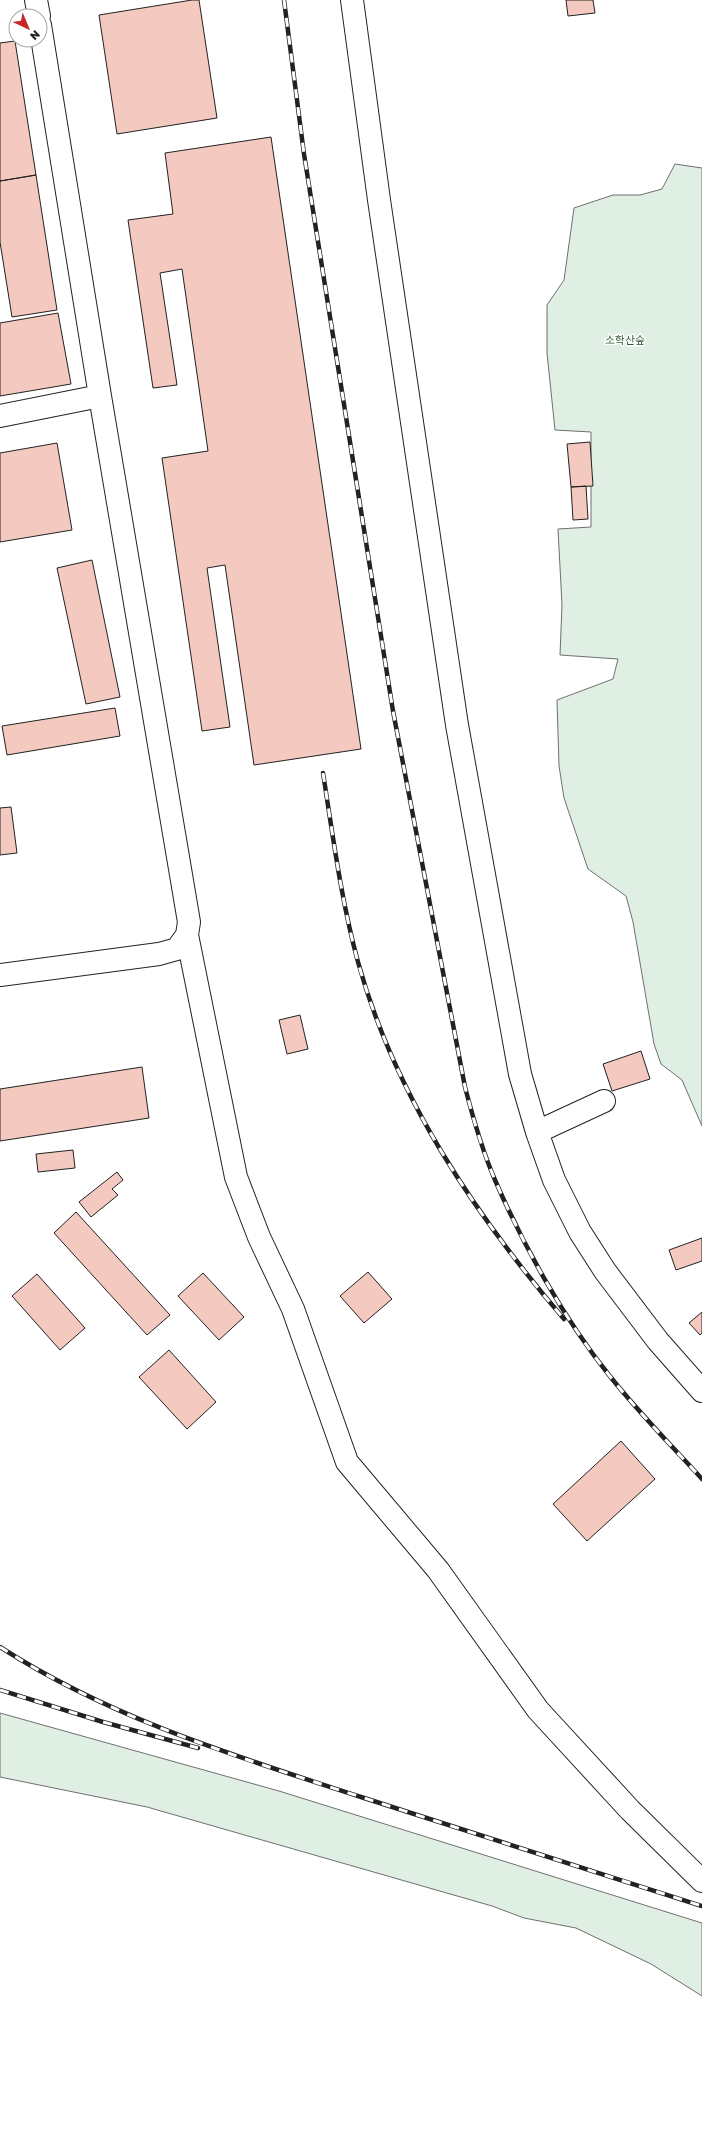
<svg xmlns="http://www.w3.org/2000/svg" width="702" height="2143" viewBox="0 0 702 2143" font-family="'Golos Text','Noto Sans KR',sans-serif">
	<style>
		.green { fill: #e0efe3; stroke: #6f6f6f }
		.building { fill: #f3c9c0; stroke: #222 }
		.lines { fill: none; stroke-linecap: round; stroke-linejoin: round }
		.minor-casing { stroke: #222; stroke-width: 24 }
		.minor { stroke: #fff; stroke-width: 22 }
		.rail-casing { stroke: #222; stroke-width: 4.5 }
		.rail { stroke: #fff; stroke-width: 3; stroke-dasharray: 9; stroke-linecap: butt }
		.labels { text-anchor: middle; stroke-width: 3; stroke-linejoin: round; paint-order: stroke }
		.park-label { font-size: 11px; fill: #2f5e38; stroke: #fff }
	</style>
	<rect width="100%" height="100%" fill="#fff"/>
	<path class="green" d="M675 164 702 168V1126L682 1080 661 1064 654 1044 633 922 626 896 588 869 564 798 559 766 557 700 613 679 618 659 560 655 562 605 558 529 591 527V432L555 430 547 353V305L564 280 574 208 613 195H640L662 189Z
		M0 1713 279 1791 702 1923V1996L651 1964 576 1928 524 1918 492 1906 147 1807 0 1777Z"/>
	<path class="building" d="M192 0H199L217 118 117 134 99 15Z
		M566 0H593L595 13 568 16Z
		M15 41 36 175 0 181V43Z
		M271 137 361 749 254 765 225 565 207 568 230 727 202 731 162 458 208 451 182 269 160 273 177 385 153 388 128 220 173 214 165 153Z
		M36 175 57 310 12 317 0 242V181Z
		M58 313 71 384 0 396V323Z
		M590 442 593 486 571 487 567 444Z
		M57 443 72 530 0 542V453Z
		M586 486 588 519 573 520 571 487Z
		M92 560 120 697 86 704 57 568Z
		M115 708 120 736 7 755 2 726Z
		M11 807 17 853 0 855V808Z
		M300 1015 308 1049 287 1054 279 1020Z
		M641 1051 650 1079 612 1091 603 1064Z
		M142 1067 149 1118 0 1141V1089Z
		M73 1150 75 1168 38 1172 36 1154Z
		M117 1172 123 1180 112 1189 118 1195 91 1217 79 1202Z
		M76 1212 170 1315 147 1335 54 1233Z
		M702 1238V1261L676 1270 669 1250Z
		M368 1272 392 1299 364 1323 340 1296Z
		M203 1273 244 1317 219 1340 178 1296Z
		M37 1274 85 1328 60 1350 12 1296Z
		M702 1312V1333L700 1335 689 1323Z
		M169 1350 216 1402 187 1429 139 1377Z
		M621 1441 655 1479 587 1541 553 1504Z"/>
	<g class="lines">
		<g class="minor-casing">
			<path id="minor" d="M36 0 39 16
				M352 0 379 200 457 725 520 1074 537 1132 554 1180 580 1232 605 1271 658 1341 702 1391
				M0 416 100 396
				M187 935 236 1177 259 1237 293 1309 347 1462 438 1570 538 1710 630 1810 702 1881
				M0 975 159 954 177 949 187 935 189 922 100 396 40 25
				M537 1132 604 1101"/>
		</g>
		<use href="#minor" class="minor"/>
		<g class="rail-casing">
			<path id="rail" d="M284 0 304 154 393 711 465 1087C473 1118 482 1150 495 1180 523 1245 564 1319 609 1375 638 1412 671 1445 702 1479
				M323 773C333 836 341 900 358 962 395 1096 475 1215 564 1319
				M0 1647C112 1719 235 1756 361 1797 474 1833 588 1870 702 1906
				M0 1690 103 1722 198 1748"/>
		</g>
		<use href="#rail" class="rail"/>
	</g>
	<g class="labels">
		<g class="park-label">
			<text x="625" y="344">소학산숲</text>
		</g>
	</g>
	<g transform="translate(28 28) rotate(136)"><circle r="19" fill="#ffffff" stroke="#a7a7a7"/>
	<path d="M0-3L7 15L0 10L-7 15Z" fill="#c62828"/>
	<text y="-6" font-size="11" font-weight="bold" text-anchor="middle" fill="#222222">N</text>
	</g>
</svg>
